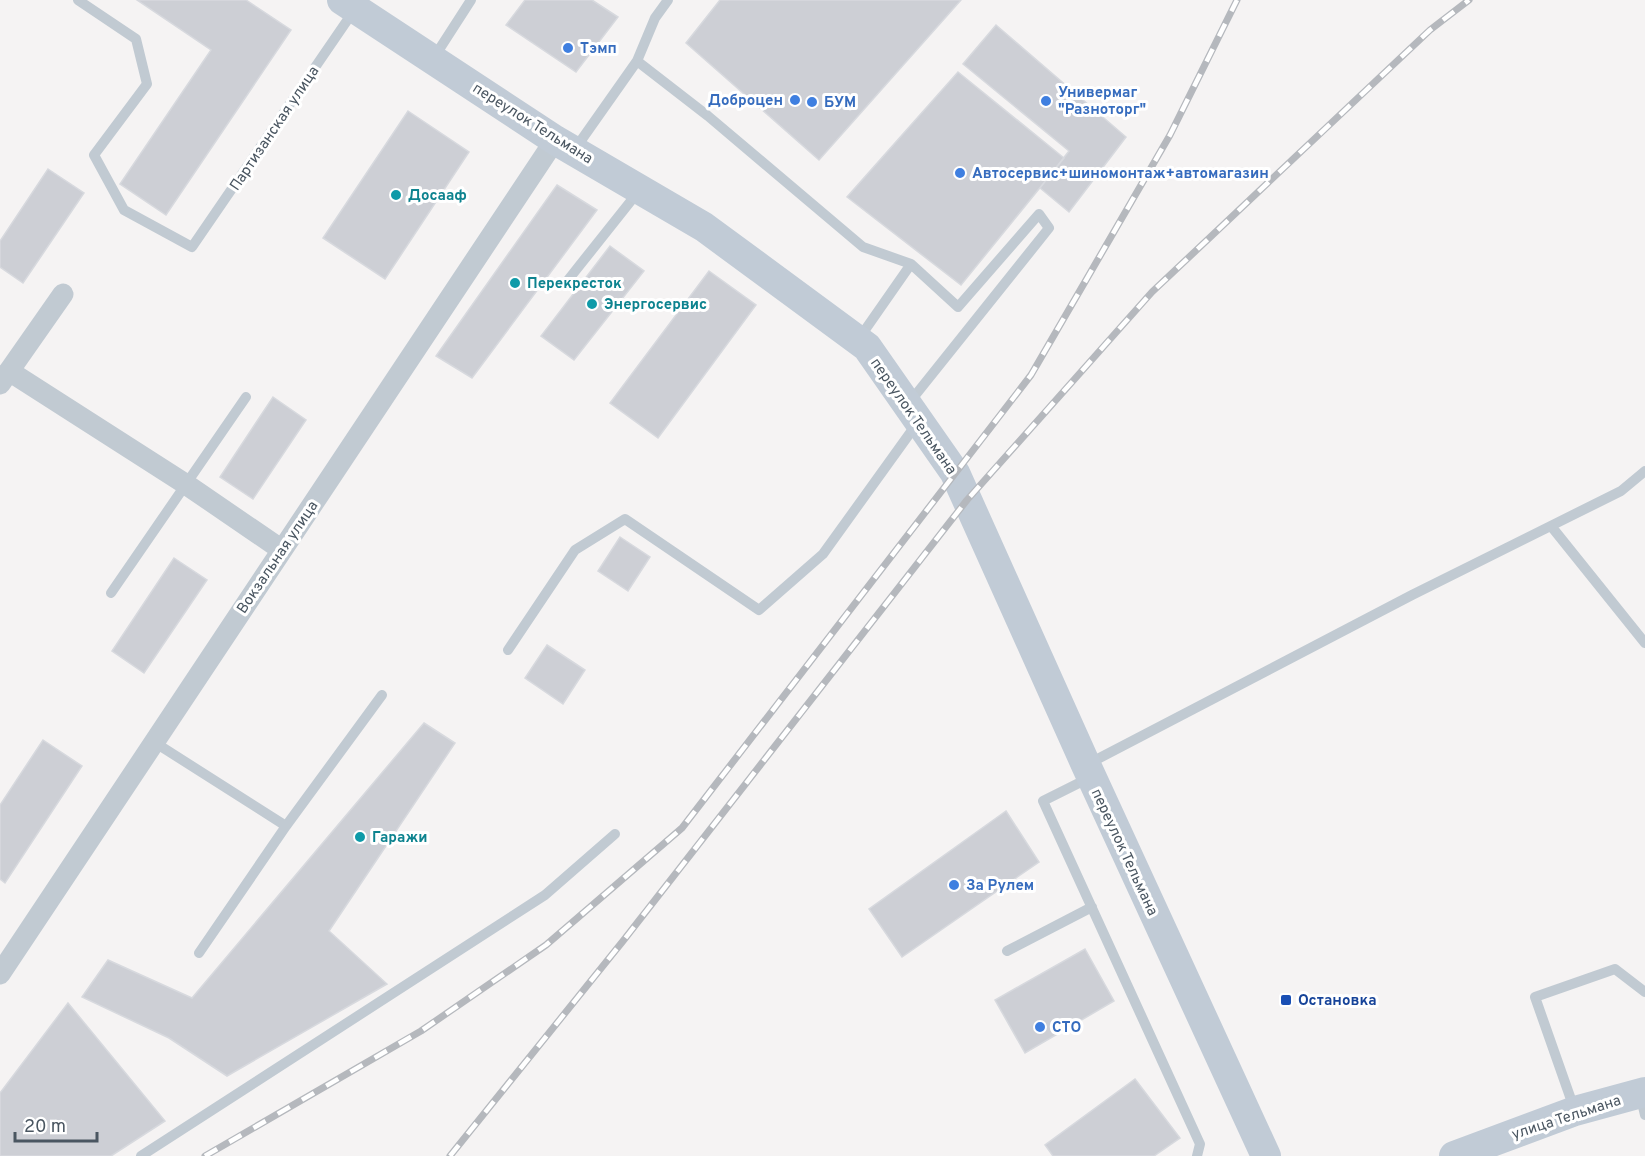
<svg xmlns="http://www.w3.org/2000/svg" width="1645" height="1156" viewBox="0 0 1645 1156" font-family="Overpass,sans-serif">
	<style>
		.building { fill: #cdcfd5; stroke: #d7d9de; stroke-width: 1.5 }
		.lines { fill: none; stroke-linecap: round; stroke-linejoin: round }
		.lane { stroke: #c1cad2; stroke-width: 10 }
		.street { stroke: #c1cad2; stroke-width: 21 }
		.secondary { stroke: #c1cbd6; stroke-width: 30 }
		.rail-casing { stroke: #b5b8bd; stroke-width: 7 }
		.rail { stroke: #fff; stroke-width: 4.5; stroke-dasharray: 14; stroke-linecap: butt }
		.shop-dot { fill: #3f7fe0; stroke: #fff; stroke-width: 2 }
		.culture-dot { fill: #0f9aa8; stroke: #fff; stroke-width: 2 }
		.transit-dot { fill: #1a4fb4; stroke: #fff; stroke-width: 2 }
		.labels { text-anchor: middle; stroke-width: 6; stroke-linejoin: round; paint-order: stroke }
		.shop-label { font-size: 15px; font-weight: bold; fill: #366cbe; stroke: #fff; text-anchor: start }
		.street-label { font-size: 15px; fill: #4a5661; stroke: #fff }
		.culture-label { font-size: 15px; font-weight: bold; fill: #0d838f; stroke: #fff; text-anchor: start }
		.transit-label { font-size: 15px; font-weight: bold; fill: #164399; stroke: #fff; text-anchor: start }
	</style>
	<rect width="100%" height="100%" fill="#f5f3f3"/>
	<path class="building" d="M137 0H246L291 30 166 215 120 184 211 50Z
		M525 0H592L618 17 576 72 506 25Z
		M720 0H961L819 160 686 43Z
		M996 25 1126 137 1069 212 1040 188 1069 151 963 64Z
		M958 72 1064 158 961 285 847 197Z
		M408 111 469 152 385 279 323 238Z
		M48 169 84 193 23 283 0 267V241Z
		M557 185 597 210 472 378 436 356Z
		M610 246 644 271 574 360 541 336Z
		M709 271 756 305 658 438 610 403Z
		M273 397 306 420 253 499 220 477Z
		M620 537 650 557 628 591 598 571Z
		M174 558 207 580 144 673 112 651Z
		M547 645 585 670 563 704 525 678Z
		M424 723 455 743 329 931 387 984 227 1076 169 1038 82 997 108 960 192 998Z
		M43 740 82 766 5 883 0 879V805Z
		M1006 811 1039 862 902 957 869 909Z
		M1085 949 1114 1001 1025 1053 995 1000Z
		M68 1003 165 1121 111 1156H0V1093Z
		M1135 1079 1180 1138 1154 1156H1053L1045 1145Z"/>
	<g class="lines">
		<path class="lane" d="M78 0 136 39 147 84 94 155 124 210 192 247 355 9
			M433 59 471 0
			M637 61 708 116 863 247 911 264 958 307 1039 214 1049 228 909 403
			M575 149 637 61 655 18 668 0
			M568 280 638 192
			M858 340 911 264
			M1551 526 1645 643
			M111 593 246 397
			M508 650 575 550 625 519 759 610 823 554 918 422
			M154 742 286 826 382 695
			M1088 764 1412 595 1621 491 1645 471
			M1091 777 1043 801 1200 1144 1197 1156
			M1007 951 1092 907
			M199 953 286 826
			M1640 1094 1645 1115
			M1574 1108 1535 997 1615 969 1645 992
			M141 1156 545 895 615 834"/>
		<path class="street" d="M9 371 187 485 282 550
			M0 384 63 294
			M0 974 555 140"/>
		<path class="secondary" d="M342 0 555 140 704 227 867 347 955 473 1086 765 1266 1156
			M1454 1156 1575 1111 1645 1092"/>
		<g class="rail-casing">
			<path id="rail" d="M205 1156 421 1031 546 945 682 828 1031 375 1170 135 1237 0
				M450 1156 623 941 967 500 1152 292 1430 30 1469 0"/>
		</g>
		<use href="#rail" class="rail"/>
	</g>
	<g class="shop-dot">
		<circle cx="568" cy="48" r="6"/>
		<circle cx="795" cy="100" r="6"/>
		<circle cx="1046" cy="101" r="6"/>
		<circle cx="812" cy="102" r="6"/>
		<circle cx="960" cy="173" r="6"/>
		<circle cx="954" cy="885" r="6"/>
		<circle cx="1040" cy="1027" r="6"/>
	</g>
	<g class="culture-dot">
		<circle cx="396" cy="195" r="6"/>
		<circle cx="515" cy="283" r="6"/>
		<circle cx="592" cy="304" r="6"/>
		<circle cx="360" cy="837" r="6"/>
	</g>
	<rect class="transit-dot" x="1280" y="994" width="12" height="12" rx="3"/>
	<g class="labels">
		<g class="shop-label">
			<text x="580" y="53">Тэмп</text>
			<text x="1058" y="97">Универмаг<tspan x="1058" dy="17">"Разноторг"</tspan></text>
			<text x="783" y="105" text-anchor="end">Доброцен</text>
			<text x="824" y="107">БУМ</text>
			<text x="972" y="178">Автосервис+шиномонтаж+автомагазин</text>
			<text x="966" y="890">За Рулем</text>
			<text x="1052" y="1032">СТО</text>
		</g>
		<g class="street-label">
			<text transform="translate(533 123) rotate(32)" y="5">переулок Тельмана</text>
			<text transform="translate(274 128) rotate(-56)" y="5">Партизанская улица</text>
			<text transform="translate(914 416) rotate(55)" y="5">переулок Тельмана</text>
			<text transform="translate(277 557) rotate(-56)" y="5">Вокзальная улица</text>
			<text transform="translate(1125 852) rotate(65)" y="5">переулок Тельмана</text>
			<text transform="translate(1566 1117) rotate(-18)" y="5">улица Тельмана</text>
		</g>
		<g class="culture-label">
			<text x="408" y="200">Досааф</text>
			<text x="527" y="288">Перекресток</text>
			<text x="604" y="309">Энергосервис</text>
			<text x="372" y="842">Гаражи</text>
		</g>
		<g class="transit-label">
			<text x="1298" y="1005">Остановка</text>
		</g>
	</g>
	<path d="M15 1132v9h82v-9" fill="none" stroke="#4a5661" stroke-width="3"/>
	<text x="24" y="1132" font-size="18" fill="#4a5661" stroke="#ffffff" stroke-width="4.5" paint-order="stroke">20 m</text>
</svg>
